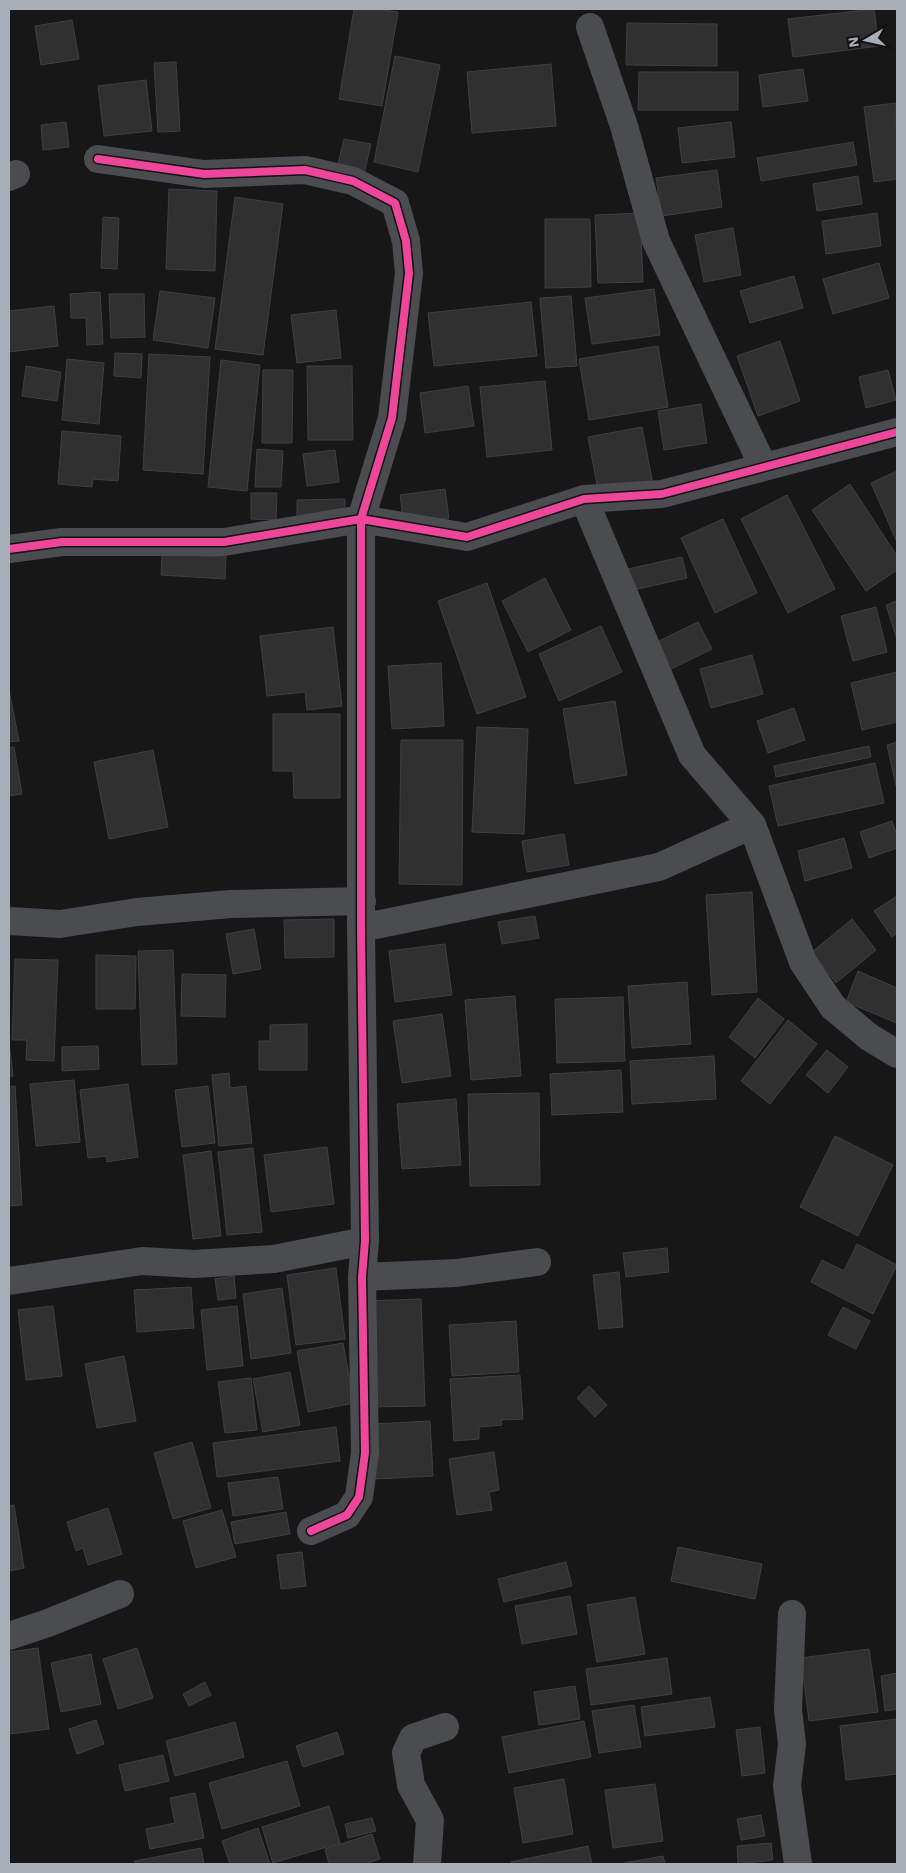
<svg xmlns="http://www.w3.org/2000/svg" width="906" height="1873" viewBox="0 0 906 1873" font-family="'Work Sans',sans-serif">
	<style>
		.building { fill: #303031; stroke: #3f4043 }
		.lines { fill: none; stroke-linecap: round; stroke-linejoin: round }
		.minor { stroke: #4b4c50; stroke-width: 28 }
		.cycleway-casing { stroke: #111113; stroke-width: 11 }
		.cycleway { stroke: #ed469a; stroke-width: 8 }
	</style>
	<rect width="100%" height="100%" fill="#171717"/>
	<path class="building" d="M354 9H376L398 12 382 106 339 99Z
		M874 9 879 46 793 57 788 19Z
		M72 20 79 59 41 65 35 26Z
		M627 23 717 24V66L626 65Z
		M395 56 440 65 418 172 374 162Z
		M176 62 180 131 158 132 154 63Z
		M551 64 556 126 472 133 467 72Z
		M803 69 808 101 763 107 759 75Z
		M639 72H738V110H638Z
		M146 80 152 131 104 136 98 86Z
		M896 103 897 179 874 182 864 107Z
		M66 122 69 147 43 150 41 125Z
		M731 122 735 157 682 163 678 128Z
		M344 139 371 144 364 174 337 168Z
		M853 142 857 165 761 181 757 158Z
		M717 170 722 207 662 216 656 178Z
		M858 176 862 204 817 211 813 184Z
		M169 189 217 191 215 271 166 269Z
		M235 197 283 204 263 355 215 349Z
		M640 213 643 282 598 283 595 215Z
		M877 213 881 246 826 254 822 221Z
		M103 217 119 218 117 269 101 268Z
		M545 219H590L591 287 545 288Z
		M733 228 741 275 704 282 695 235Z
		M879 263 889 298 833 314 823 279Z
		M794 276 803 308 750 323 740 291Z
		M654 289 660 335 592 344 585 298Z
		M160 291 215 298 208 348 153 340Z
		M100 292 103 344 87 345 86 318H71L70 294Z
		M109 294H144L145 337 111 338Z
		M571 296 577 366 546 368 540 298Z
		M531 302 537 356 434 366 428 313Z
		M54 306 58 346 9 352V311Z
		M336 310 341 358 297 363 291 315Z
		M780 341 800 401 758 416 737 356Z
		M658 346 668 407 589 420 579 359Z
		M115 353 142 354 141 378 114 376Z
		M149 354 210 357 203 474 143 470Z
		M67 359 104 363 99 424 62 420Z
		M221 360 260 365 247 491 208 487Z
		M26 366 61 372 57 401 22 396Z
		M307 366H352L353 440H308Z
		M263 370H293L292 443H262Z
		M888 370 896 400 866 408 859 377Z
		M545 381 552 450 487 457 480 387Z
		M468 386 474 426 425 433 420 393Z
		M701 404 707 443 664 450 658 411Z
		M642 427 656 500 602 511 588 437Z
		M62 431 121 436 118 481 93 479 92 487 58 484Z
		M257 449 283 451 281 487H255Z
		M335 450 339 482 307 486 303 454Z
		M897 471V542L871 483Z
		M850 484 897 556V570L866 591 812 510Z
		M445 489 449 518 404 525 400 495Z
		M251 493H277L276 520 251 519Z
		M787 495 835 589 788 613 741 519Z
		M345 499V523L297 524V500Z
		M723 519 757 593 715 613 681 538Z
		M162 554 226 557 225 579 161 575Z
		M682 557 687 578 633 590 628 569Z
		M545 578 571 630 528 652 502 601Z
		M487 583 526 697 477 714 438 601Z
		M897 601V639L886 605Z
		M876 607 887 652 853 661 841 616Z
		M698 622 712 649 667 671 653 644Z
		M601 626 622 672 559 701 539 654Z
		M333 627 342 706 307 710 305 692 267 696 260 636Z
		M752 655 763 694 711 708 700 669Z
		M441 663 444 726 392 729 388 666Z
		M897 672V722L862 730 851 683Z
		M9 690 19 741 9 742Z
		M615 701 627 775 575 784 563 709Z
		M794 708 805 740 768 753 757 721Z
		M273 714H340V798H294L293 771H273Z
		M477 727 528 729 524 834 472 832Z
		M401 740H463L462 885 399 884Z
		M897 742V790L887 745Z
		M869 746 871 757 776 777 774 766Z
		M14 747 22 794 9 796V748Z
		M153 750 168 827 109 839 94 762Z
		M875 763 884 803 778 826 769 786Z
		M892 821 897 836V848L869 858 860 832Z
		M564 834 569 865 527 872 522 841Z
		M844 838 852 868 805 881 798 851Z
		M752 892 757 992 712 995 706 895Z
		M897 896V933L892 937 874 911Z
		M535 916 539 938 502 944 498 922Z
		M334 919V957L285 958 284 920Z
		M852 919 876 950 836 983 812 952Z
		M254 929 261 969 233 974 226 934Z
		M445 944 452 995 395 1002 389 951Z
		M173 950 177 1064 142 1065 138 951Z
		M96 955 136 956 135 1009H96Z
		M15 959 58 960 54 1061 26 1060 27 1040H12Z
		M858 971 897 988V1023L846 1002Z
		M182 974 226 975 225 1017 181 1016Z
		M687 982 691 1044 632 1048 628 986Z
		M515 996 521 1076 471 1080 465 1000Z
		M623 997 625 1061 557 1063 555 999Z
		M758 998 784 1019 755 1058 729 1037Z
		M442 1014 451 1076 402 1083 393 1021Z
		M788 1020 817 1044 770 1104 741 1081Z
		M307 1024V1070H259V1041H270V1025Z
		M9 1042 13 1076 9 1077Z
		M98 1046 99 1069 62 1071V1047Z
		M827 1050 848 1067 828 1093 806 1075Z
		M714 1056 716 1099 632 1104 630 1061Z
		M621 1070 623 1112 552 1115 550 1074Z
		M229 1073 230 1088 246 1086 252 1143 219 1146 212 1075Z
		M74 1080 80 1142 36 1146 30 1084Z
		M128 1084 138 1157 107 1162 106 1156 88 1158 80 1090Z
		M15 1086 22 1205 9 1206V1087Z
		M208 1086 215 1143 182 1147 175 1090Z
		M539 1093 540 1185 470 1186 468 1094Z
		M456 1099 461 1165 402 1169 397 1104Z
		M835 1136 893 1165 858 1236 800 1207Z
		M327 1147 334 1204 271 1212 264 1155Z
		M253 1148 262 1232 227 1235 218 1152Z
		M211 1151 221 1236 193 1239 183 1155Z
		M857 1244 897 1265 873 1314 811 1282 822 1260 844 1271Z
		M667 1248 669 1272 626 1277 623 1253Z
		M336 1268 345 1339 296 1345 287 1275Z
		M619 1272 623 1327 599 1329 593 1275Z
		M234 1276 236 1298 218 1300 215 1279Z
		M191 1287 194 1328 137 1332 134 1290Z
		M282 1288 291 1353 251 1359 243 1294Z
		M421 1299 425 1406 371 1407 368 1301Z
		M53 1306 62 1376 26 1380 18 1310Z
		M237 1306 243 1366 207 1370 201 1310Z
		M843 1307 870 1321 856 1349 828 1335Z
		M516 1321 519 1372 452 1376 449 1325Z
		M343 1343 354 1403 308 1412 297 1351Z
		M124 1356 136 1421 97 1428 85 1364Z
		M290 1372 300 1425 263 1432 253 1379Z
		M520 1375 523 1419 501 1420 502 1425 479 1427V1439L454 1441 450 1379Z
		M251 1378 257 1430 225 1433 218 1382Z
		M589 1386 607 1405 595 1417 577 1398Z
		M430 1421 433 1476 375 1479 372 1424Z
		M336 1427 340 1461 217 1477 213 1443Z
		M192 1442 211 1508 173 1519 154 1453Z
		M494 1452 499 1490 489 1492 492 1510 457 1515 449 1459Z
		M278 1477 283 1509 233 1516 228 1483Z
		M14 1505 24 1568 9 1571V1506Z
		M108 1508 122 1554 88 1565 83 1548 76 1551 67 1522Z
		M222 1510 236 1557 196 1568 183 1521Z
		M286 1512 290 1534 235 1544 231 1522Z
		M678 1547 762 1564 755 1599 671 1581Z
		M302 1552 306 1586 281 1589 277 1555Z
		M566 1562 572 1586 504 1602 498 1579Z
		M570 1596 577 1634 522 1644 515 1606Z
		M635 1597 645 1654 597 1662 587 1605Z
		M38 1648 49 1729 9 1734V1652Z
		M137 1648 153 1698 118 1709 103 1659Z
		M869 1649 878 1712 809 1721 801 1658Z
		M91 1654 101 1704 61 1712 51 1663Z
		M667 1658 672 1694 591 1705 586 1669Z
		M897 1673V1709L885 1711 881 1676Z
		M205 1682 211 1695 189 1706 183 1694Z
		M575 1686 580 1719 539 1725 534 1692Z
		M710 1697 715 1727 645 1736 641 1707Z
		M634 1705 641 1747 599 1753 592 1711Z
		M897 1719V1774L846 1780 840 1726Z
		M96 1720 104 1744 77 1754 69 1729Z
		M584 1721 591 1757 509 1773 502 1737Z
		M235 1722 244 1757 175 1776 166 1741Z
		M760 1727 765 1773 742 1776 736 1730Z
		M337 1732 344 1754 303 1767 296 1746Z
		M163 1755 169 1781 125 1791 119 1765Z
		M287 1761 300 1806 222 1829 209 1783Z
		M564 1779 573 1834 523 1843 514 1788Z
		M655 1784 663 1841 613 1848 605 1790Z
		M195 1793 204 1838 150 1849 146 1829 175 1823 170 1798Z
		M329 1806 340 1843 273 1863 262 1827Z
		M761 1815 765 1836 741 1840 737 1819Z
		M372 1818 376 1831 348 1838 345 1824Z
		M258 1828 270 1864H230L222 1841Z
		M372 1834 380 1859 364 1864H329L325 1849Z
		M771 1843 773 1860 738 1864 737 1846Z
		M588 1846 592 1864H512L511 1862Z
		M201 1848 204 1864H135V1861Z
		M663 1856 665 1864H619Z"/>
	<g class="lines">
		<path class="minor" d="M590 27 624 126 656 241 763 466
			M98 159 204 174 305 170 353 181 395 203 406 241 409 273 392 418 361 519V928L365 1241 362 1277 365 1453 359 1497 347 1515 311 1531
			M9 177 16 174
			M584 499 692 755 752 825 803 962 833 1007 869 1037 897 1054
			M9 549 62 542H224L361 519 467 537 584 499 662 494 897 432
			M9 921 60 924 137 912 231 904 362 901
			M361 928 659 867 752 825
			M362 1277 456 1273 537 1262
			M9 1281 142 1261 194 1264 274 1259 365 1241
			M792 1614 788 1710 792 1744 787 1786 798 1864
			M9 1636 48 1623 120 1594
			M427 1864 430 1820 411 1785 406 1753 413 1738 445 1727"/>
		<g class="cycleway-casing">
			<path id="cycleway" d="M98 159 204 174 305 170 353 181 395 203 406 241 409 273 392 418 361 519V928L365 1241 362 1277 365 1453 359 1497 347 1515 311 1531
				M9 549 62 542H224L361 519 467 537 584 499 662 494 897 432"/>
		</g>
		<use href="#cycleway" class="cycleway"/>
	</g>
	<rect width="906" height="1873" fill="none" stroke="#a8aeb7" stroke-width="20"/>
	<g transform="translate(866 40) rotate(261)" stroke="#111113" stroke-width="4" paint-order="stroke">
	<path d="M0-4L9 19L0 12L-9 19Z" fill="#a8aeb7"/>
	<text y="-8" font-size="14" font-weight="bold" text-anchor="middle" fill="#a8aeb7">N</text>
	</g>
</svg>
